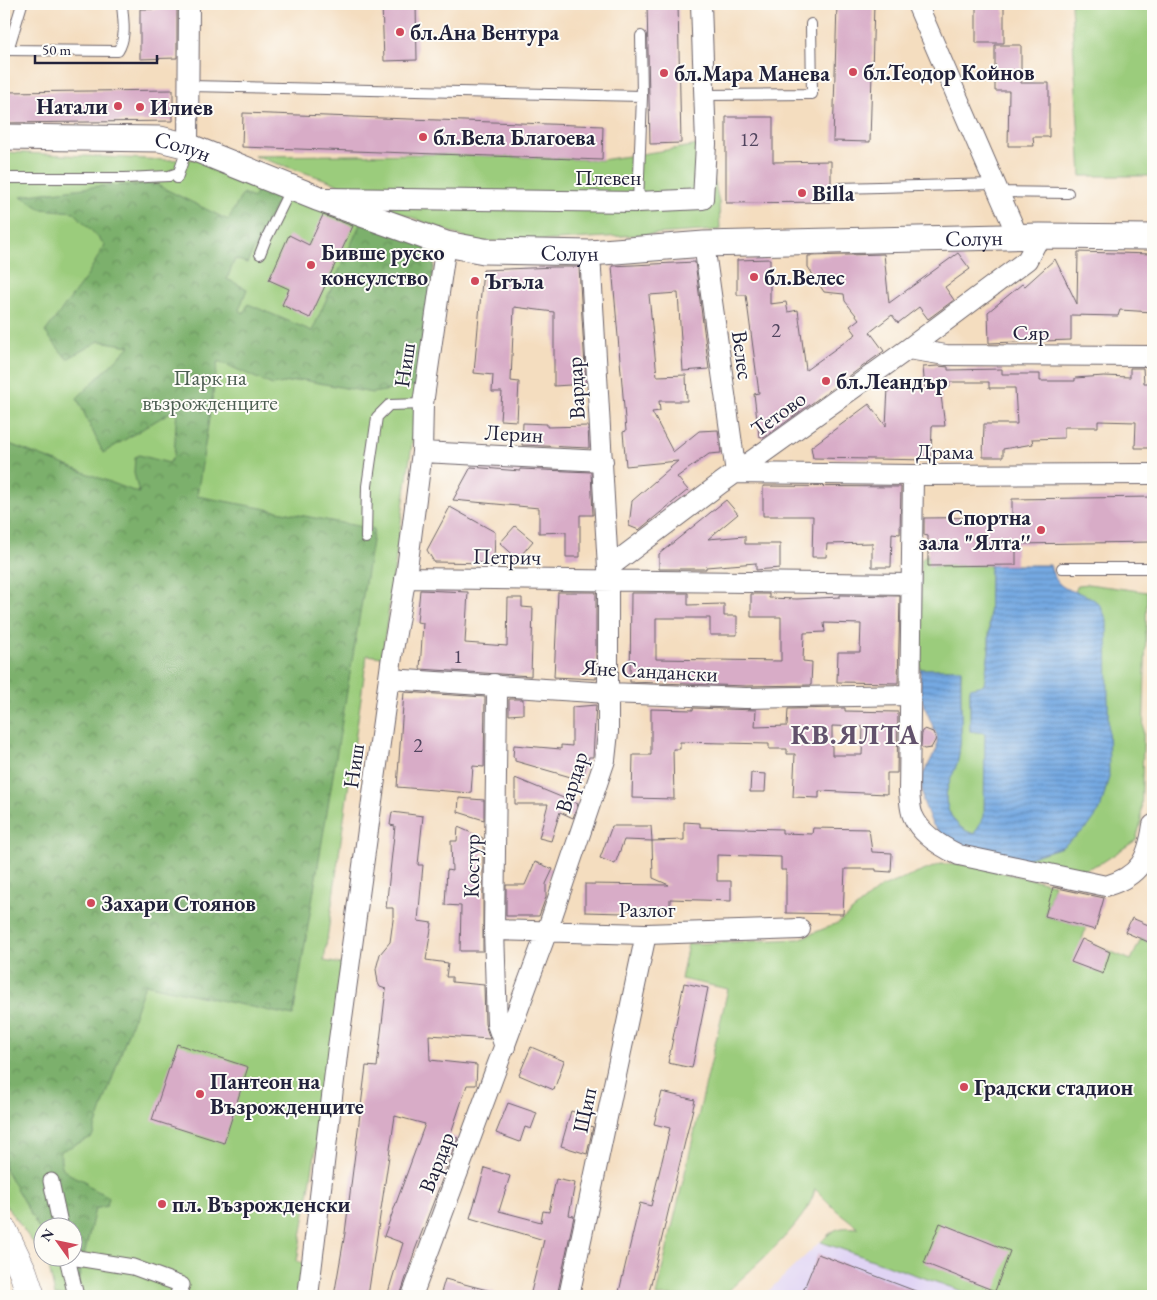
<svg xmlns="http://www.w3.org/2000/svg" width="1157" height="1300" viewBox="0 0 1157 1300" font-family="'EB Garamond',serif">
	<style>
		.built { fill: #e0d4f4 }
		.green { fill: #9bcc7c; stroke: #5e775c }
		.forest { fill: url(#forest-crowns); stroke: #4f6954 }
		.water { fill: url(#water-rules); stroke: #4c668e }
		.building { fill: #d8acc7; fill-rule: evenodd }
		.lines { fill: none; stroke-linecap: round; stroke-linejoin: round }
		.service-casing { stroke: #6c6369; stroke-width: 12 }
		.pedestrian-casing { stroke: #6c6369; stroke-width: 17 }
		.minor-casing { stroke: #6c6369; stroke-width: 22 }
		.tertiary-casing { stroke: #6c6369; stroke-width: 27 }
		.primary-casing { stroke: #6c6369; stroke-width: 29 }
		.service { stroke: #fff; stroke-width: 10 }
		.pedestrian { stroke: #fff; stroke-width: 15 }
		.minor { stroke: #fff; stroke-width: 20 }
		.tertiary { stroke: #fff; stroke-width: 25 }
		.primary { stroke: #fff; stroke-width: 28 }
		.poi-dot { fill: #d1495b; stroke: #fdfcf7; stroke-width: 2 }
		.labels { text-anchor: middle; stroke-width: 4; stroke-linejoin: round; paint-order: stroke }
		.number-label { font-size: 20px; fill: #50445e }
		.poi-label { font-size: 22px; font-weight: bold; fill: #22223b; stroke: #fdfcf7; text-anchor: start }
		.street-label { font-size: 22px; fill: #22223b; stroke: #fdfcf7 }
		.park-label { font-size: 22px; fill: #4c5e52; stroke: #fdfcf7 }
		.district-label { font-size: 28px; font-weight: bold; letter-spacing: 1px; fill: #62526c; stroke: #fdfcf7 }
	</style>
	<defs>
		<pattern id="forest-crowns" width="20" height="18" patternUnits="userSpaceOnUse" patternTransform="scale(1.25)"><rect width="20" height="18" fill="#7cb06c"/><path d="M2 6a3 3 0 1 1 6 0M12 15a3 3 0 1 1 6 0" fill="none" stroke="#658f5a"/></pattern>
		<pattern id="water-rules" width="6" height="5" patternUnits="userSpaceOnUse" patternTransform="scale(1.25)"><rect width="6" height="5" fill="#75a9e2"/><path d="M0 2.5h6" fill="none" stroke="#6089b8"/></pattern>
	</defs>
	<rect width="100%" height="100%" fill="#fdfcf7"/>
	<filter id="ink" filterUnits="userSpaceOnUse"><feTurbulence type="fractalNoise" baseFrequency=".02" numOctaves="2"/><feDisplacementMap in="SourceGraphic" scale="10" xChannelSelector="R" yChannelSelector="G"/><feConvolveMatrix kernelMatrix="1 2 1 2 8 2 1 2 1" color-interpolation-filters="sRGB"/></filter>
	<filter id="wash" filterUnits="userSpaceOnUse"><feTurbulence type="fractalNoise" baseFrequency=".0096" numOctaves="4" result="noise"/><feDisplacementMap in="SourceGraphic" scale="20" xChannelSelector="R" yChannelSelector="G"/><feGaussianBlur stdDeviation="1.12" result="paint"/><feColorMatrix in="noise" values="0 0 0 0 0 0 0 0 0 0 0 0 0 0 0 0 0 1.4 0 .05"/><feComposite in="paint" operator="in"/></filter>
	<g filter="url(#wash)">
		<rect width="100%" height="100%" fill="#f4ddbf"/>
		<path class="built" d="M821 1241 977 1296H763Z"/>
		<path class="green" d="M1071 4H1153V176H1081Z
			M706 144 719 202 720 230 540 241 476 242 382 206 330 181 254 156 438 154 602 160Z
			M4 152 166 160 200 159 436 250 411 451 382 657 367 655 324 961 347 965 297 1261 309 1265 302 1296H55L48 1262 45 1258H72V1228H42V1255L4 1203Z
			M928 554 929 566 990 565 989 651 984 686 970 689V731L985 733V817L974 834C960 830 951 820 947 805 942 788 957 770 959 754 963 726 960 697 961 669H920L921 560Z
			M1088 584 1147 592 1141 822 1136 840 1103 862 1081 871 1022 860 1062 847 1098 603 1075 592 1078 585Z
			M941 864 968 865 1054 884 1045 916 1086 927 1082 940 1131 960 1141 939 1153 944V1296H976L821 1242C835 1227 839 1227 859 1228L836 1210 815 1189C808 1224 749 1270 723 1296H656L728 989 681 979 688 944 799 939 838 923 880 888Z"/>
		<path class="forest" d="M263 182 283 190 247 263 235 259 227 279 247 289 239 310 244 313 248 304 312 331 362 220 436 250 420 385 372 393 303 380 272 385 218 361 197 496 374 529 293 1016 145 984 92 1137 61 1151C59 1173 67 1173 85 1181 90 1192 101 1190 109 1197L107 1206 95 1209 75 1295 55 1258H72V1228H42V1234L4 1167V442L139 493 134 473 135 457 139 455 169 463 174 456 177 408 103 453 77 398 130 346 99 341 67 359 45 332 85 279 105 245 74 212 41 209 21 196 100 186 155 184 228 220 243 193 253 198Z"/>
		<path class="water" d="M990 565H1050C1059 599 1078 585 1098 603 1102 607 1105 616 1107 621L1109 777 1100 810 1088 827 1062 847 1022 860 971 849 955 843 940 833 932 824 923 801 921 778 937 749V736L921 698 920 669H961C960 697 963 726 959 754 958 770 942 788 947 805 951 820 960 830 974 834L984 817 985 733 970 731V688L984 685 989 651Z"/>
		<g id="blocks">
			<path class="building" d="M159 4H177V58L140 59V9H159Z
				M382 4H416L417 60 384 61Z
				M647 4H678L681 143 650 144Z
				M837 4H874L870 142 833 141Z
				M976 4H1004V43H976Z
				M995 45H1021V83H1049V137H1033L1034 146H1008L1009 91H995Z
				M173 90V121L4 123V92Z
				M243 113 603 126 602 160 242 147Z
				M726 117H773V162L831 161V202L726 203Z
				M323 215 353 226 310 318 282 305 289 289 269 280 289 235 309 245Z
				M1078 252 1153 254V312L1120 310 1118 316 1071 315V340L989 343 988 312 1022 284 1025 286 1055 259 1077 304Z
				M958 253 970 269 945 287 954 300 928 319 919 307 898 323 892 315 870 332 884 351 764 438 759 436 754 394 759 393 746 295H737V260L770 259V304L786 302 788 312 798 310 806 370 856 334 850 326 859 319 845 301 844 294 824 292 808 267V256L884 254 889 303Z
				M695 262 709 369 683 371 678 293 649 295 657 376 686 375 687 401H659L660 411 652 412 673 452 699 431 718 430 721 453 709 454 677 477 688 490 639 530 629 526 632 501 678 461 626 466 623 432 626 431 612 266Z
				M554 267H579L586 384 554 386V312L514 307 511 381 519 382 517 421 500 420 502 392H492L493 375 474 373 483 270Z
				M938 366 948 367V370L1002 369V374H1040V381H1075V378L1104 376 1130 377V368H1143L1144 383H1153L1150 448H1135L1136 422 1098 421V427H1064V438L1032 439 1033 444 1003 449V457H983L984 424H1017L1015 388H989V382H949L950 387 940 388 945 426H932L931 460 813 458 811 447 869 404 886 426 888 388 925 390 923 367Z
				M523 423 547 424V427L588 426 589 448 522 445Z
				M471 467 520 471V469L591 472 593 515H580V557H566V532L539 533V508L453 500Z
				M763 486 901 487 900 534 892 533 891 567H872V543L827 544 826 557H812L813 516H763Z
				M1153 497V542L1016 544V565L928 566V536L924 535V518L1012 517V499Z
				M726 500 738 514 708 539 745 536V544H780V568L756 570V563L706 567V569H659V554Z
				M450 507 495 532 494 563 434 562 427 550Z
				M515 526 533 541 518 559 500 543Z
				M420 590 468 592 465 643 507 646 508 598H522V607L533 608 531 676 420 669 423 623 417 622Z
				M558 592H596V679L554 677Z
				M631 593H688V605L724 604V616H737V635H710V618H656V659L781 661V617H751V594H769V598L797 599 840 597V595L900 596 898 683 837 682 838 652H860L861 624 824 623 825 632 804 633 803 661 812 662 811 685 746 686 630 682Z
				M404 692 485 697 484 767 473 766 471 793 397 787Z
				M509 699H523V714L509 715Z
				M596 705 593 757H589L581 780 515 761V758L513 757 514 745 561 749V745L572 746V707Z
				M693 708 756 710 755 727 787 726 788 709 845 708V711L898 712 897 773H887V794L819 791V798L793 797 795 754H787V749H769V744L680 742V749H673L674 799 632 798 633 755H651V709L693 710ZM832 726 863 727 862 755H832Z
				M925 729 933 732 936 739 931 748 924 749 921 747 922 731Z
				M751 773 766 774 765 792H750Z
				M515 778 578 804 573 818 560 812 551 841 539 838 548 804H515Z
				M459 798 484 800V820L458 812Z
				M392 812 423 816 418 865H423L418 921 432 923 426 960 448 963 446 977H452V982L484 985 485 1024 490 1039 429 1035 430 1060 477 1065 476 1085H467L450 1136 458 1138 415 1250 400 1296H387L403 1243 384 1236 425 1124 395 1116 368 1296H334L345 1233 366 1066 377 1067 386 989 380 987 378 983 376 969 380 954 390 942 393 920V908H386L395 826 390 825Z
				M684 822 700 823V827L782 829V833L812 834 813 828 869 829 872 852 892 853 891 872 876 871V869H845L843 914 786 913V870H781V857L717 855V881H731V901L670 899V912L623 910V913L585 912V884L669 885 653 878 652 841 684 840Z
				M612 826H651L652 841 624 840 615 864 600 858Z
				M458 827 483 838V951H460L461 906 445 905 447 870 452 871 451 841H457Z
				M535 862 553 869 546 884V897L539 916H506V885H525Z
				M1053 887 1104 898 1095 930 1045 916Z
				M1132 918 1153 927V944L1125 932Z
				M1082 939 1110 952 1103 974 1071 962Z
				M684 983 708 988 692 1068 668 1063Z
				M177 1044 248 1067 224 1143 152 1120Z
				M531 1047 564 1061 554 1090 519 1075Z
				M662 1092 695 1100 648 1296H618L640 1203 651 1206 670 1128 654 1124Z
				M508 1103 537 1113 531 1129 525 1127 520 1142 496 1133Z
				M571 1111 584 1115 581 1123 593 1127 587 1154 561 1146Z
				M485 1168 510 1176 499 1211 541 1222 543 1211 549 1212 556 1179 575 1183 569 1215 574 1216 557 1296H530L544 1240 470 1218Z
				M940 1223 1010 1251 995 1291 924 1263Z
				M818 1254 926 1295 925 1296H801Z
				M445 1279 495 1292 494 1296H440Z"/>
		</g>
	</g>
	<g filter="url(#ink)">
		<use href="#blocks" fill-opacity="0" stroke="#6c6369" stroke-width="1"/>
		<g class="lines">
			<g class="service-casing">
				<path id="service" d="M4 50 118 51C127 37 123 20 122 4
					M8 50 22 4
					M189 86 642 96
					M704 95 812 94 811 24
					M4 178H125L169 176 178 173
					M177 178 188 146
					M840 188 995 184
					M998 192 1068 193
					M638 202 642 96 641 36
					M260 254 265 241 291 188
					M366 538 367 486 377 417 389 405 423 404
					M1062 568H1153"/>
			</g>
			<g class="pedestrian-casing">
				<path id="pedestrian" d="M51 1181 61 1228
					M72 1252 77 1258 133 1267 182 1285 177 1296
					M67 1258 76 1296"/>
			</g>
			<g class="minor-casing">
				<path id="minor" d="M917 4 1018 237
					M188 146 189 4
					M327 198 638 202 703 199 706 144 701 4
					M704 244 736 473 913 475 1153 474
					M908 349 946 355 1153 356
					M422 452 603 461
					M913 475 909 792C910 800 910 810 913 816 921 835 942 847 959 855L1106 886C1140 876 1148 859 1153 825
					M608 568 721 483 908 349 1027 260 1040 236
					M405 578 911 584
					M389 679 608 693 746 698 909 695
					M494 684 497 695 494 930 497 1024 505 1047
					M494 930 646 934 800 929
					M308 1296 338 1047 392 656 407 569 422 452 423 404 446 244
					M412 1296 547 931 605 760 608 732V568L590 253
					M569 1296 646 934"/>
			</g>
			<g class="tertiary-casing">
				<g id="tertiary">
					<path id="s1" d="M4 137 160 139 188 146 317 198 446 244 484 251 590 253 704 244 1040 236 1153 237"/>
				</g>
			</g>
			<g class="primary-casing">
				<path id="primary" d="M4 1232 23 1272 31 1296"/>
			</g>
			<use href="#service" class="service"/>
			<use href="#pedestrian" class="pedestrian"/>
			<use href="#minor" class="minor"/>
			<use href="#tertiary" class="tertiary"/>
			<use href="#primary" class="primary"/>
		</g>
	</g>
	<g class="poi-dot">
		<circle cx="400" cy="32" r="5"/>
		<circle cx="853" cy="72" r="5"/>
		<circle cx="664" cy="73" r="5"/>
		<circle cx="118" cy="106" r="5"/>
		<circle cx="140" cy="107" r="5"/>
		<circle cx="423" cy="137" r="5"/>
		<circle cx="802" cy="193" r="5"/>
		<circle cx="311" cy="265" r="5"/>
		<circle cx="754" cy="277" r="5"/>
		<circle cx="475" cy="281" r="5"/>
		<circle cx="826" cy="381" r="5"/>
		<circle cx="1041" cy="530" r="5"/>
		<circle cx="91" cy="903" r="5"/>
		<circle cx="964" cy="1087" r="5"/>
		<circle cx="200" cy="1094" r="5"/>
		<circle cx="162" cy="1204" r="5"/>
	</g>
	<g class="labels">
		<g class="number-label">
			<text x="749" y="146">12</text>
			<text x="776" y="337">2</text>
			<text x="458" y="663">1</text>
			<text x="418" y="752">2</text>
		</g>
		<g class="poi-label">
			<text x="410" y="40">бл.Ана Вентура</text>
			<text x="863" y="80">бл.Теодор Койнов</text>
			<text x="674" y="81">бл.Мара Манева</text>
			<text x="108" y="114" text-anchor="end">Натали</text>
			<text x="150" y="115">Илиев</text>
			<text x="433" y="145">бл.Вела Благоева</text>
			<text x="812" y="201">Billa</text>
			<text x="321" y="260">Бивше руско<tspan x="321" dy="25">консулство</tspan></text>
			<text x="764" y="285">бл.Велес</text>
			<text x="485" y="289">Ъгъла</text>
			<text x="836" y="389">бл.Леандър</text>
			<text x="1031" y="525" text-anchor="end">Спортна<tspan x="1031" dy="25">зала "Ялта''</tspan></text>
			<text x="101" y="911">Захари Стоянов</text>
			<text x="210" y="1089">Пантеон на<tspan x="210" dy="25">Възрожденците</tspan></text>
			<text x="974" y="1095">Градски стадион</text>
			<text x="172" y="1212">пл. Възрожденски</text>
		</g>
		<g class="street-label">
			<text dy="8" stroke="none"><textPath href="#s1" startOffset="180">Солун</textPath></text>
			<text x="608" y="185">Плевен</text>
			<text dy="8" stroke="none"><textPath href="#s1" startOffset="990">Солун</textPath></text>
			<text dy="8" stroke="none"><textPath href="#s1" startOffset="585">Солун</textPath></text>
			<text x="1031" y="340">Сяр</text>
			<text transform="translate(743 355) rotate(82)" y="8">Велес</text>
			<text transform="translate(404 365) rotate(-82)" y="8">Ниш</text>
			<text transform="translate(575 388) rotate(-93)" y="8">Вардар</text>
			<text transform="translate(778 413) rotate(-36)" y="8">Тетово</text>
			<text transform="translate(514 433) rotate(3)" y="8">Лерин</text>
			<text x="945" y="459">Драма</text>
			<text transform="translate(507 556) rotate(1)" y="8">Петрич</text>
			<text transform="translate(650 670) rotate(3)" y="8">Яне Сандански</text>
			<text transform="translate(353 766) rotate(-82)" y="8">Ниш</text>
			<text transform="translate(571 782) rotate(-73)" y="8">Вардар</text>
			<text transform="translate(471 866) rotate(-89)" y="8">Костур</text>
			<text x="647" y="917">Разлог</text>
			<text transform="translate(584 1110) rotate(-78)" y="8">Щип</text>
			<text transform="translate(436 1162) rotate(-69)" y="8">Вардар</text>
		</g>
		<g class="park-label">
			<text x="210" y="385">Парк на<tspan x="210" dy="25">възрожденците</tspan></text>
		</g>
		<g class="district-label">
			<text x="855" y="744">КВ.ЯЛТА</text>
		</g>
	</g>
	<rect width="1157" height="1300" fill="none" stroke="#fdfcf7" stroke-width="20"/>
	<g transform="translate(58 1242) rotate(303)"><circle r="24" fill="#fdfcf7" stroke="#a5a5ac"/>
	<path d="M0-4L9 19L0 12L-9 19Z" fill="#d1495b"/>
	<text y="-8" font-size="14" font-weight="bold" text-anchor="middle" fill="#22223b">N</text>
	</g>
	<path d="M35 55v8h122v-8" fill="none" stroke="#22223b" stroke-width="2.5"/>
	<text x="42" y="55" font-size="15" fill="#22223b" stroke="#fdfcf7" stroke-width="4" paint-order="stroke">50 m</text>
</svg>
